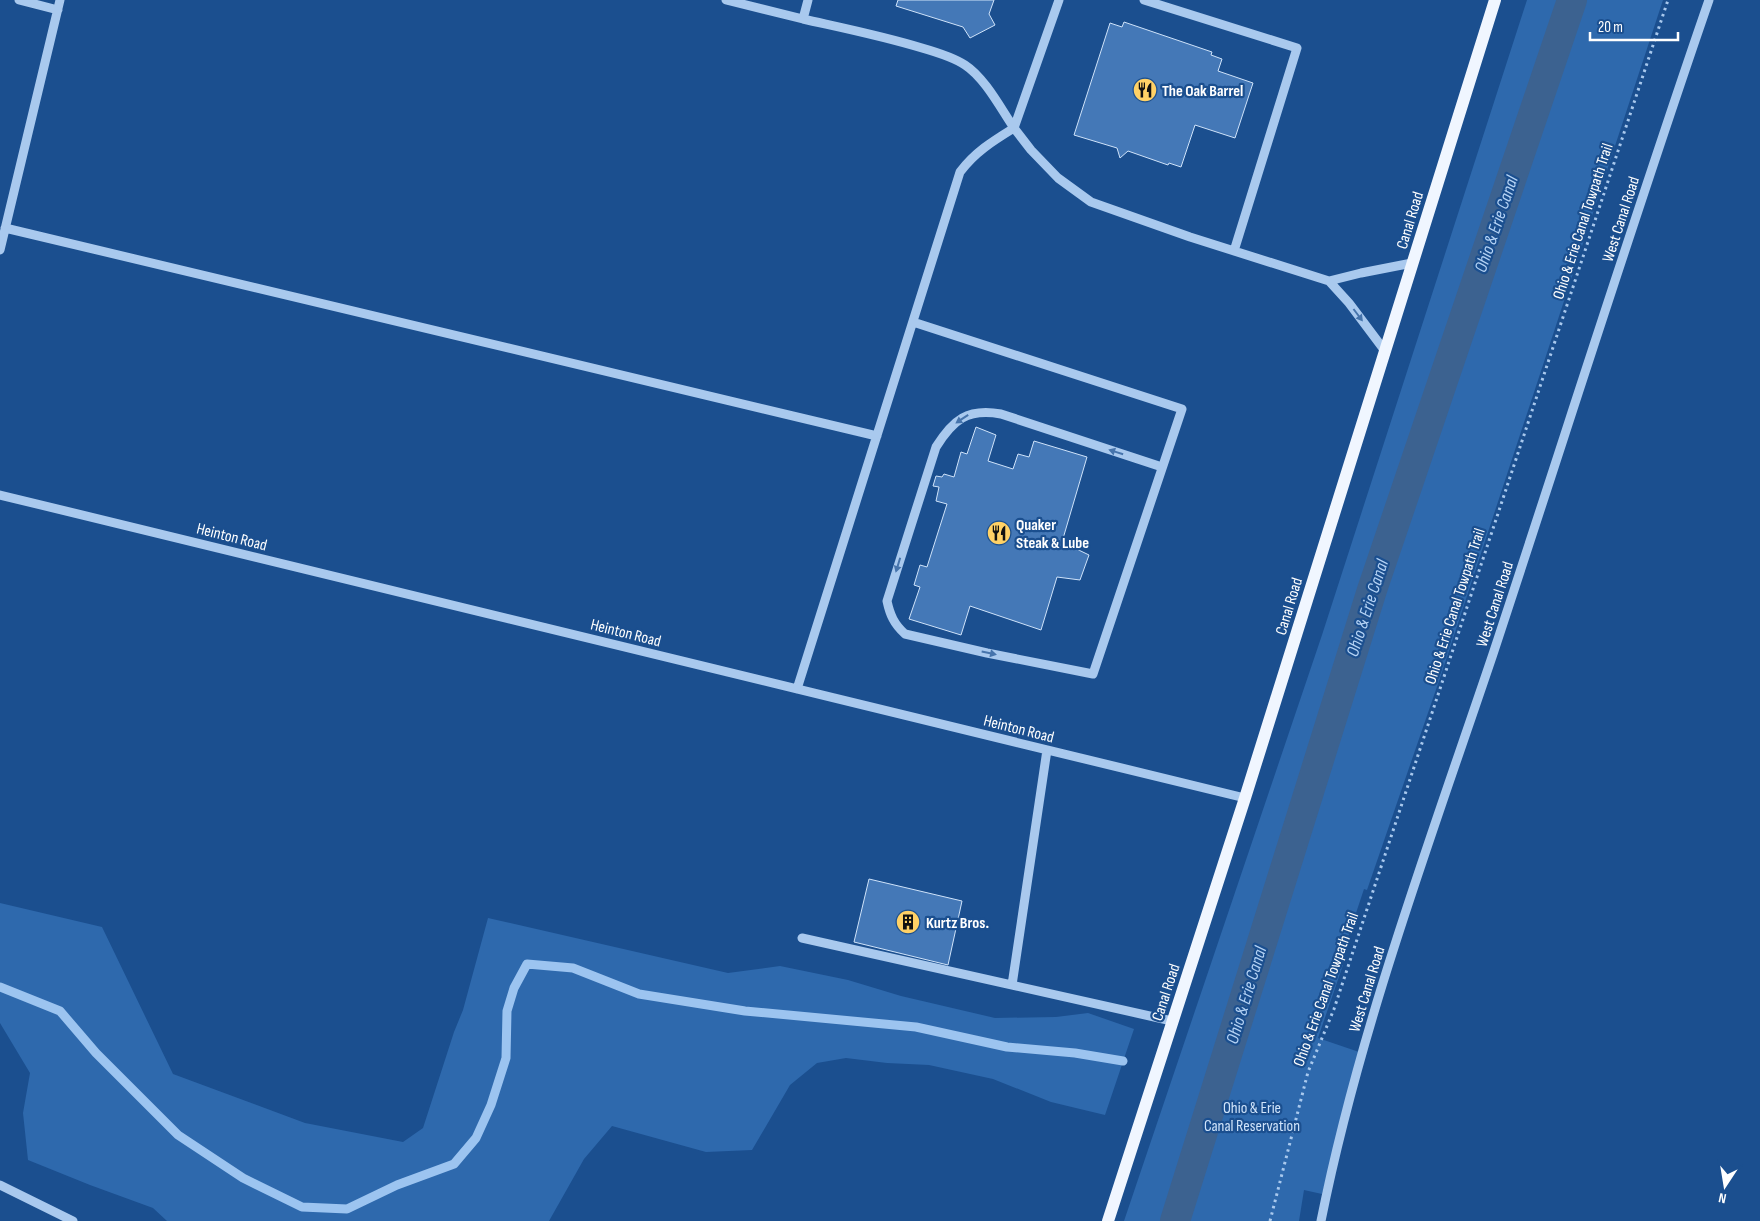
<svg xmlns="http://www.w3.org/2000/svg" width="1760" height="1221" viewBox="0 0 1760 1221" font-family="'Sofia Sans Condensed',sans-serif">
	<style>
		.green { fill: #2e69ad }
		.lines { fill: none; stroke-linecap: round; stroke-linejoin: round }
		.stream { stroke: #9cc4f0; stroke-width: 9 }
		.canal { stroke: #3c6290; stroke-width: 30 }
		.building { fill: #4478b7; stroke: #cfe3fa }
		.path { stroke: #a9c9ee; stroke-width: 3; stroke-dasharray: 2.5 4; stroke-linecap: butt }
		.minor { stroke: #a9c9ee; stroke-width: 9 }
		.major { stroke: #f0f6ff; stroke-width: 12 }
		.oneway { fill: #4674ac }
		.labels { text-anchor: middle; stroke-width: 4.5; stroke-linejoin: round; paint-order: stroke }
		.poi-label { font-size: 16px; font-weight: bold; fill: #fff; stroke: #1b4f8f; text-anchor: start }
		.street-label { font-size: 16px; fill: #fff; stroke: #1b4f8f }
		.park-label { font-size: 16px; fill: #cfe3fa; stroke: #1b4f8f }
		.water-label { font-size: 18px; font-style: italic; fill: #b5d3f5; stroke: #1b4f8f }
	</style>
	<rect width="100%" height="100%" fill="#1b4f8f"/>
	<path class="green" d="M1527 0H1663L1441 675 1367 890 1364 889 1339 964 1343 965 1318 1038 1362 1053 1322 1194 1304 1190 1299 1221H1124L1322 635Z
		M0 903 102 927 173 1074 305 1123 403 1142 423 1128 454 1032 463 1010 488 918 728 973 780 966 848 980 901 996 995 1018 1056 1017 1088 1013 1134 1029 1105 1115 1051 1102 993 1079 929 1065 887 1063 846 1058 817 1063 790 1085 752 1150 706 1152 612 1126 584 1159 549 1221H167L153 1208 90 1185 28 1160 23 1113 30 1073 0 1023Z"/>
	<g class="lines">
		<path class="stream" d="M0 987 60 1011 96 1053 178 1135 243 1178 302 1207 347 1209 397 1185 454 1164 476 1138 491 1105 506 1058 507 1011 514 988 527 964 573 968 639 994 745 1011 916 1027 1007 1047 1075 1053 1123 1061"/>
		<path class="canal" d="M1175 1221 1372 590 1572 0"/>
	</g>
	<path class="building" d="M898 0H994L989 14 995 25 970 38 963 27 896 6Z
		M1124 22 1212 52 1211 55 1222 59 1218 71 1253 83 1235 138 1195 125 1181 167 1169 163 1168 165 1128 151 1120 158 1117 148 1074 135 1110 23 1122 27Z
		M976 427 996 435 988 461 1013 469 1018 454 1029 457 1034 441 1087 457 1062 542 1089 555 1080 580 1057 577 1041 630 970 606 961 635 909 619 920 587 914 585 920 565 927 567 947 504 936 501 939 487 933 486 936 476 942 477 944 474 954 477 961 452 967 454Z
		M869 879 962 901 948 965 854 942Z"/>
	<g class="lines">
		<path class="path" d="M1270 1221 1308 1072 1334 1009 1668 0"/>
		<path class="minor" d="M19 0 58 10
			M726 0 803 19
			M808 0 803 19C843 28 883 36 922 48 936 52 953 57 965 65 985 78 1001 109 1014 128
			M1144 0 1297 48 1234 251
			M1014 128 1059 0
			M5 228 877 436
			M0 250 60 0
			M1329 281 1361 273 1412 263
			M913 322 1182 409 1093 674 987 653 905 634C894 624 890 615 887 601L936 447C953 420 967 408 1001 414L1162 467
			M0 495 1245 798
			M797 689 960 172C975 152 993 141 1014 128L1031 150 1058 178 1091 202 1190 237 1329 281 1349 303 1385 351
			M802 938 1172 1021
			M1012 985 1047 750
			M0 1185 73 1221
			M1321 1221C1360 1027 1430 841 1493 654 1565 436 1634 217 1709 0"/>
		<path class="major" d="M1108 1221 1245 798 1495 0"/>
	</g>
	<defs><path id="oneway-solid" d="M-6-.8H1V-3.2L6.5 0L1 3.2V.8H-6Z" transform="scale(1.25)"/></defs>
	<g class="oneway">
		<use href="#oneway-solid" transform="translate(1358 315) rotate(53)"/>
		<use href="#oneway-solid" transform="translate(962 419) rotate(146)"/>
		<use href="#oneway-solid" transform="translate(1116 452) rotate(-162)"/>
		<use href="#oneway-solid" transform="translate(898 565) rotate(107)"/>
		<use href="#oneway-solid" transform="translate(989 653) rotate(12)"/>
	</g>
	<defs>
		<g id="restaurant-disc" transform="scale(1.25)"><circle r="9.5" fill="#ffd166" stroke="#1b4f8f"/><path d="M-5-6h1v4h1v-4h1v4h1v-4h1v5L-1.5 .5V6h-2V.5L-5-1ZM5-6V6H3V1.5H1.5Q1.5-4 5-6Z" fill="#111"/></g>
		<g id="building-disc" transform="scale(1.25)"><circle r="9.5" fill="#ffd166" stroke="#1b4f8f"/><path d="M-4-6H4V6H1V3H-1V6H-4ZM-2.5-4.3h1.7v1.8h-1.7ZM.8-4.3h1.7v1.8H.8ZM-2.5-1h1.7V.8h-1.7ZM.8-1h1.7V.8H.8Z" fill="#111"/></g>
	</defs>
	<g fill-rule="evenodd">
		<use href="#restaurant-disc" x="1145" y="90"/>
		<use href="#restaurant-disc" x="999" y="533"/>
		<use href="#building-disc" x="908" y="922"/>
	</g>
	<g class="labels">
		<g class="poi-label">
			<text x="1162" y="96">The Oak Barrel</text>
			<text x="1016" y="530">Quaker<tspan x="1016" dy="18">Steak &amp; Lube</tspan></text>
			<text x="926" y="928">Kurtz Bros.</text>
		</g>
		<g class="street-label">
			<text transform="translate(1620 219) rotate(-72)" y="6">West Canal Road</text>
			<text transform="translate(1409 220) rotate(-73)" y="6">Canal Road</text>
			<text transform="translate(1582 221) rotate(-72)" y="6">Ohio &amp; Erie Canal Towpath Trail</text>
			<text transform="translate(232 536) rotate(14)" y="6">Heinton Road</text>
			<text transform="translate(1494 604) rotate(-72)" y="6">West Canal Road</text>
			<text transform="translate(1288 606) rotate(-73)" y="6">Canal Road</text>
			<text transform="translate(1454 606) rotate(-72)" y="6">Ohio &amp; Erie Canal Towpath Trail</text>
			<text transform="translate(626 632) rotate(14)" y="6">Heinton Road</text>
			<text transform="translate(1019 728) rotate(14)" y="6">Heinton Road</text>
			<text transform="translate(1325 989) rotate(-70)" y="6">Ohio &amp; Erie Canal Towpath Trail</text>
			<text transform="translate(1366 989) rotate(-73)" y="6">West Canal Road</text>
			<text transform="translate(1165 992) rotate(-72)" y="6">Canal Road</text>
		</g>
		<g class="park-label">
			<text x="1252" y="1113">Ohio &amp; Erie<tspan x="1252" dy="18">Canal Reservation</tspan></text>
		</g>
		<g class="water-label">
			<text transform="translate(1496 224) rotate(-71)" y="6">Ohio &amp; Erie Canal</text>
			<text transform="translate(1367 608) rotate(-72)" y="6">Ohio &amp; Erie Canal</text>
			<text transform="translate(1246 995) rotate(-73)" y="6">Ohio &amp; Erie Canal</text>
		</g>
	</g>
	<g transform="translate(1725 1186) rotate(192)" stroke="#1b4f8f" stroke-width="4" paint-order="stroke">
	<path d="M0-4L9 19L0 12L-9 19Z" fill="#ffffff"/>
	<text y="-8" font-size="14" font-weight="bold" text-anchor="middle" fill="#ffffff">N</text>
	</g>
	<path d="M1590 32v8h88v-8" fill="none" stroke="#ffffff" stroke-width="2.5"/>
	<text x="1598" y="32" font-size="15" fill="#ffffff" stroke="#1b4f8f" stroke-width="4" paint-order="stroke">20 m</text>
</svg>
